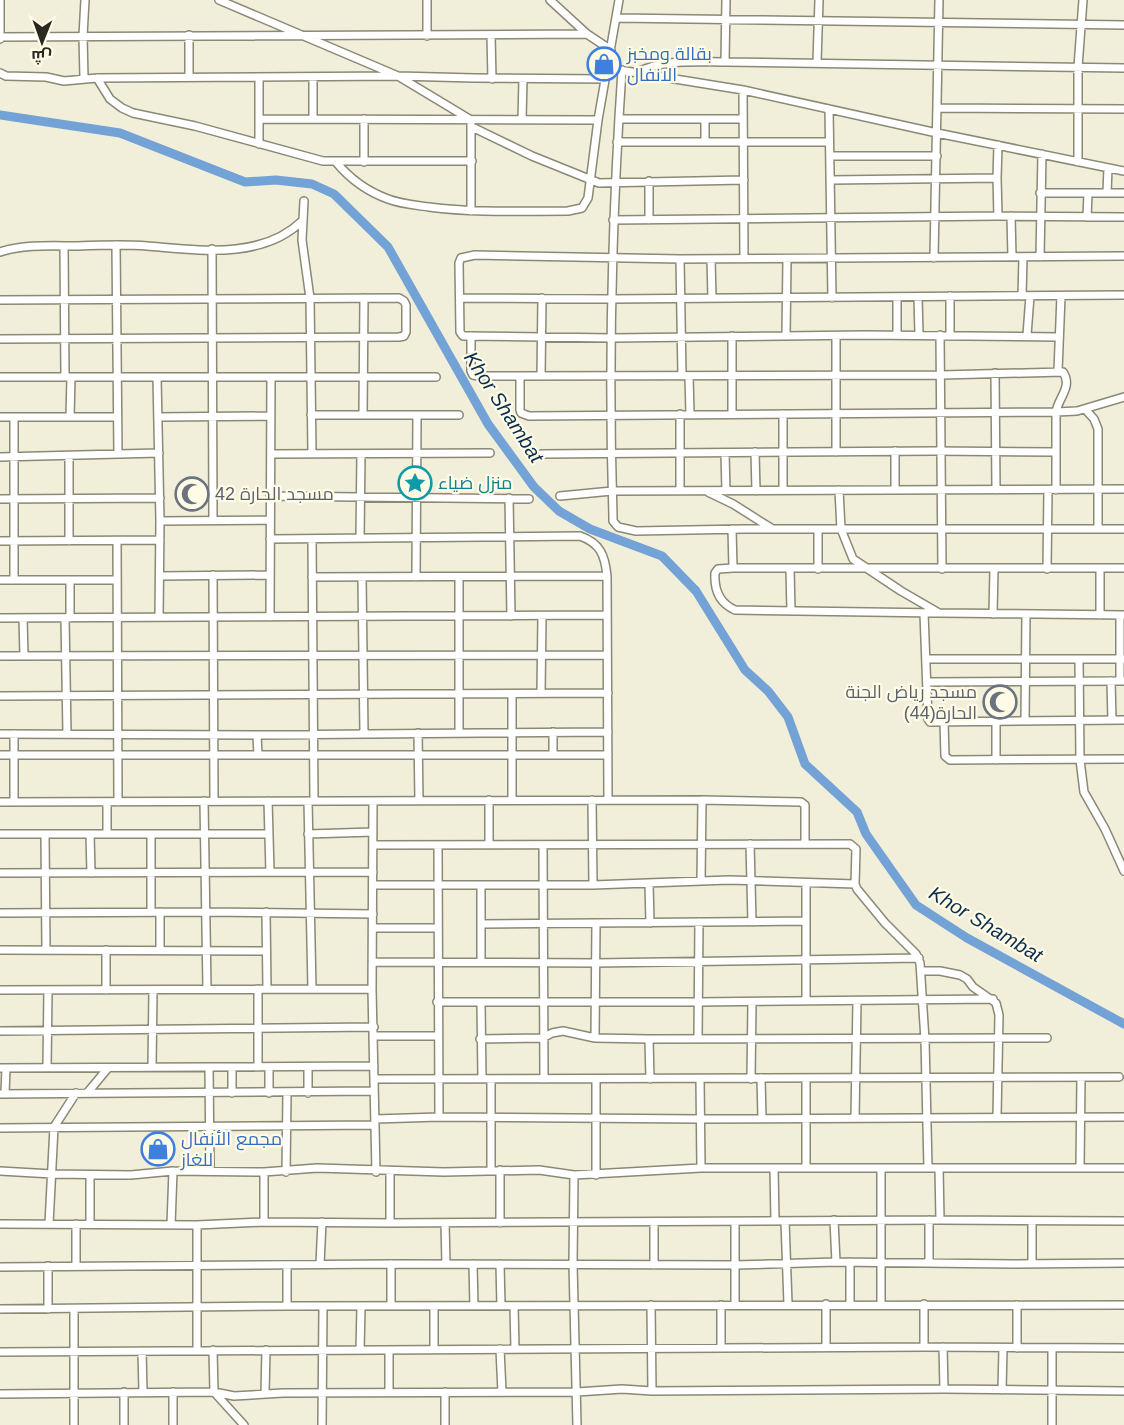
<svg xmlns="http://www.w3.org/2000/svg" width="1124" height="1425" viewBox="0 0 1124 1425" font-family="Arial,Cairo,sans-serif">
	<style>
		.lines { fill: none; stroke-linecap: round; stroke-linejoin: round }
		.river { stroke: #72a2d6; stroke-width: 9 }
		.minor-casing { stroke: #8b8875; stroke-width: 10 }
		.minor { stroke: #fff; stroke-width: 7 }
		.labels { text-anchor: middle; stroke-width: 4.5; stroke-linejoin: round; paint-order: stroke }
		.shop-label { font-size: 18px; fill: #366cbe; stroke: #fffbe6; text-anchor: start }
		.culture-label { font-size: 18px; fill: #0d838f; stroke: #fffbe6; text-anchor: start }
		.worship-label { font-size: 18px; fill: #5b616d; stroke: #fffbe6; text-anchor: start }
		.water-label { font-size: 20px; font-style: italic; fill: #0b2e50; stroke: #fffbe6 }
	</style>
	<rect width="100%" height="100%" fill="#f1eed9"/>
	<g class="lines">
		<path class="river" d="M0 115 120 133 245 182 276 180 312 184 334 194 388 247 488 424 534 487 559 511 590 529 662 556 696 591 745 670 768 691 788 717 805 764 857 812 866 834 916 905 967 938 1124 1024"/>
		<g class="minor-casing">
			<path id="minor" d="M0 0V39
				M219 0 398 76 471 120V211
				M427 0V36
				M550 0 587 34 611 50
				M617 18 1124 25
				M491 35 492 79
				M0 37 587 34
				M725 62 726 0
				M817 62 819 0
				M607 68 743 90 937 133 1124 171
				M622 70C612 218 608 367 613 515V521L618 527 636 531 744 529H1124
				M0 73 6 76 46 77 64 81 97 78 398 76 474 78 605 79
				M636 73C663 59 695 62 725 62L1124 68
				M189 77V35
				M259 77V144
				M84 78 83 36 85 0
				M97 78 110 99 122 108 133 113 195 126 323 161H472
				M743 90 744 259
				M939 108 1124 109
				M829 109 832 298
				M259 119 598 120
				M313 119V77
				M364 119V162
				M619 119H743
				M705 119V142
				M522 120 523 79
				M472 127 532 156 599 183 744 180
				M617 142H829
				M830 156H937
				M336 162C350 179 366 191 388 199 401 204 415 205 429 207 475 213 521 211 568 211L582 208 588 198 598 120 619 0
				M1078 162V67L1083 0
				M997 178 998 216
				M830 180 997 178 998 145
				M649 181V220
				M1040 193H1124
				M1107 193 1108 168
				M304 201 302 240 310 298 312 454
				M1011 216 1012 257
				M1087 217 1088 193
				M613 220 998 216 1124 217
				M116 245 118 454
				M64 246 65 377
				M212 249 213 520
				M0 252C25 244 52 246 78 246 101 245 124 244 147 246 198 250 262 260 302 221
				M1040 257 1042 154
				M934 258 939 0
				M680 259 682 376
				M711 259 712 298
				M950 296V335
				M1022 296 1023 257
				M897 297V335
				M918 297 919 335
				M460 298 612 299 1124 295
				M0 300 399 298 404 301 406 305V332L404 336 399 337 0 339
				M940 335 942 569
				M1027 335 1030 296
				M471 336V371L473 375 478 376 942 375 1063 372C1073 387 1058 398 1056 412V490
				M732 336V414
				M786 336 787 259
				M1058 337 865 335 612 338 468 336H463L460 332 459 263 461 258 475 255 680 259 1124 256
				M1058 371 1061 296
				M995 373 996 490
				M520 376V410L521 413 529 416 1056 412 1077 411 1124 397
				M541 376 542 298
				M689 376 690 414
				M0 377H436
				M157 377 160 521 159 617
				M1085 409 1094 419 1098 429V529
				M680 414V490
				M783 414V490
				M311 415H459
				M363 415 364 298
				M0 417H117
				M70 417 71 377
				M158 417 270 416
				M895 451V490
				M755 452 756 491
				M836 452V336
				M725 453 726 491
				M271 454 490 453
				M541 454 934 451 1056 452
				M69 456V541
				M0 457 159 453
				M839 490 841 529 853 559 901 591 939 613 1124 615
				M708 492 733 504 771 528
				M270 496 529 499
				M560 496 612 491 1124 489
				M509 498 511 616
				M0 499 160 498
				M160 521 270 520
				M732 529 733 568
				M818 529V569
				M360 538 361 454
				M270 539 580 536C600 543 605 555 607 576
				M312 539 314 801
				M0 541 160 540
				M117 541 118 802
				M1100 568V615
				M790 569 791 611
				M1047 569 1048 490
				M213 575 214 801
				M160 576 269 575
				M312 577 607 576 608 800
				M362 577 364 734
				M416 577 417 415
				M459 577V733
				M0 580H117
				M14 580V417
				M70 580V618
				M924 613 928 719 930 722 1124 720
				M939 613 735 610C719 603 714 590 715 573L718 569 733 568H1124
				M993 614 994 569
				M270 617 271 377
				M0 618 607 615
				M23 618 24 656
				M65 618 67 734
				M0 656 607 655
				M926 659H1124
				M1079 660 1080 760 1084 792 1105 829 1124 871
				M1111 681 1112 720
				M1120 681V615
				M927 682 1124 681
				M541 693 542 616
				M512 694V800
				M0 696 608 693
				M1025 720 1026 615
				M996 721V760
				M944 722 945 756 950 760 1124 759
				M553 732V755
				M418 733 419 801
				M0 734 257 735 608 732
				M257 735 258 755
				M0 755H608
				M489 800V845
				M592 800 593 885
				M204 801 207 989
				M268 801 270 872
				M308 801 312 989
				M373 801 372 989 376 1172
				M0 802 702 800 801 802 805 805V844
				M14 802V734
				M107 802V834
				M0 834H269
				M45 834 46 950
				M90 834 91 873
				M151 834V912
				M308 834 373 832
				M750 844 752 922
				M373 845 850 844 856 849 855 884 857 889 885 923 916 954 920 963 925 1040 928 1168
				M438 845 439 1117
				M543 845 544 1079
				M0 873 373 872
				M701 881 702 800
				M649 883 650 923
				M373 885H593L729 880 855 884
				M266 912 267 989
				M0 913 205 912 373 914
				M481 924 806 921
				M373 928H438
				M0 950 266 951
				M160 950V912
				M373 962 596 963 919 958
				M481 962V885
				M921 971H940L960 975 967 979 973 987 996 1003 999 1015 997 1116
				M0 990 372 989
				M106 990V950
				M806 1001V883
				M437 1002H698L993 999
				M481 1002 482 1079
				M0 1031 374 1027
				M374 1036H437
				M595 1038 596 924
				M480 1039 543 1038 552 1033 563 1031 595 1038 649 1039 1047 1038
				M649 1039 650 1079
				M698 1039 699 922
				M152 1067 153 990
				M209 1067 210 1171
				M232 1067V1093
				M258 1067V989
				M0 1068 374 1066
				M47 1068 48 990
				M761 1078 762 1118
				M374 1079 1119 1077
				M700 1079 701 1168
				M751 1079 752 1002
				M88 1092 108 1068
				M5 1093 6 1068
				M269 1093V1067
				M308 1093V1067
				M0 1094 374 1091
				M855 1118 857 1001
				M375 1119 439 1117 700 1119 1124 1117
				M0 1128 375 1125
				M774 1168 775 1221
				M806 1168V1078
				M939 1168 940 1220
				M1080 1168 1081 1078
				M491 1170V1079
				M0 1171 52 1174 131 1175 173 1171 264 1172 317 1168 444 1172 539 1170 574 1175 701 1168H1124
				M264 1172V1222
				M286 1172 287 1093
				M574 1175 573 1264 577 1425
				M596 1175V1079
				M834 1220 836 1262
				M785 1221 788 1304
				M654 1222V1265
				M390 1223V1171
				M445 1223 446 1264
				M500 1223V1170
				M0 1224 197 1225 264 1222 390 1223 940 1220 1124 1221
				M49 1224 54 1127 76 1093
				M90 1224V1175
				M171 1225 173 1171
				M197 1225V1351
				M850 1262V1304
				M929 1263V1220
				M1032 1263V1221
				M320 1264 322 1222
				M473 1264 474 1306
				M500 1264 501 1306
				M76 1265V1224
				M287 1265V1306
				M48 1266V1309
				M0 1267 391 1264 735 1265 836 1262 1013 1264 1124 1263
				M826 1304V1347
				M881 1304V1168
				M924 1304V1347
				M651 1305 652 1391
				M735 1305V1222
				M1017 1305V1348
				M391 1306V1264
				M514 1306 515 1349
				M0 1309 287 1306 1124 1305
				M74 1309V1425
				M943 1347 944 1389
				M721 1348V1305
				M1052 1348V1425
				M434 1349V1307
				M500 1349 502 1392
				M213 1350 214 1392 244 1425
				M360 1350 361 1307
				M389 1350V1392
				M142 1351 143 1392
				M0 1352 924 1347 1124 1348
				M1002 1390 1003 1348
				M124 1392V1425
				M445 1392V1425
				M265 1393 266 1350
				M0 1394 214 1392 234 1396 283 1393 577 1392 622 1389 652 1391 944 1389 1124 1391
				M173 1425V1392
				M322 1425 323 1307"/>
		</g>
		<use href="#minor" class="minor"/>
	</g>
	<defs>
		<g id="shop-ring" transform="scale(1.725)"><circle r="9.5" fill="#fffbe6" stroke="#3f7fe0" stroke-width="1.5"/><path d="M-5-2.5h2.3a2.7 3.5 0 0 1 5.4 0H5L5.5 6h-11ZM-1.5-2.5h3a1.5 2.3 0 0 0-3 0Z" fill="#3f7fe0"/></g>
		<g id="sight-ring" transform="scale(1.725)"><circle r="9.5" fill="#fffbe6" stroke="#0f9aa8" stroke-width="1.5"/><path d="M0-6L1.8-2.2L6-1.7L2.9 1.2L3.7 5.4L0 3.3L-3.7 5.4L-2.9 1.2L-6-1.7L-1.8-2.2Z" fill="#0f9aa8"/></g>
		<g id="mosque-ring" transform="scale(1.725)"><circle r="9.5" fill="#fffbe6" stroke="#6b7280" stroke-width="1.5"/><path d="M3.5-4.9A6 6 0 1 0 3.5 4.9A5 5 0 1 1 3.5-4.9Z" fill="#6b7280"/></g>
	</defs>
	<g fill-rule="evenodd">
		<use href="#shop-ring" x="604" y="64"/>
		<use href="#sight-ring" x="415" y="483"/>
		<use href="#mosque-ring" x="192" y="494"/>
		<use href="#mosque-ring" x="1000" y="702"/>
		<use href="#shop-ring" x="158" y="1149"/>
	</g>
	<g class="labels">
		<g class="shop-label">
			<text x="627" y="60">بقالة ومخبز<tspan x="627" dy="21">الانفال</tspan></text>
			<text x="181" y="1145">مجمع الأنفال<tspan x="181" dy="21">للغاز</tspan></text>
		</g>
		<g class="culture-label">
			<text x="438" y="489">منزل ضياء</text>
		</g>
		<g class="worship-label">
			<text x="215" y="500">مسجد الحارة 42</text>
			<text x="977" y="698" text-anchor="end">مسجد رياض الجنة<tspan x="977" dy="21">الحارة(44)</tspan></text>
		</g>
		<g class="water-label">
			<text transform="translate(504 407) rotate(57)" y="7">Khor Shambat</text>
			<text transform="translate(986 924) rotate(31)" y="7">Khor Shambat</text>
		</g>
	</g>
	<g transform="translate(42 42) rotate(181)" stroke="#fffbe6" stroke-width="4.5" paint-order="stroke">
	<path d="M0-4.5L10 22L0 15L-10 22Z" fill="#2a2921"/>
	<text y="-9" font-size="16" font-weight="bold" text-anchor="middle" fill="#2a2921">ش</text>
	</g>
</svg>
